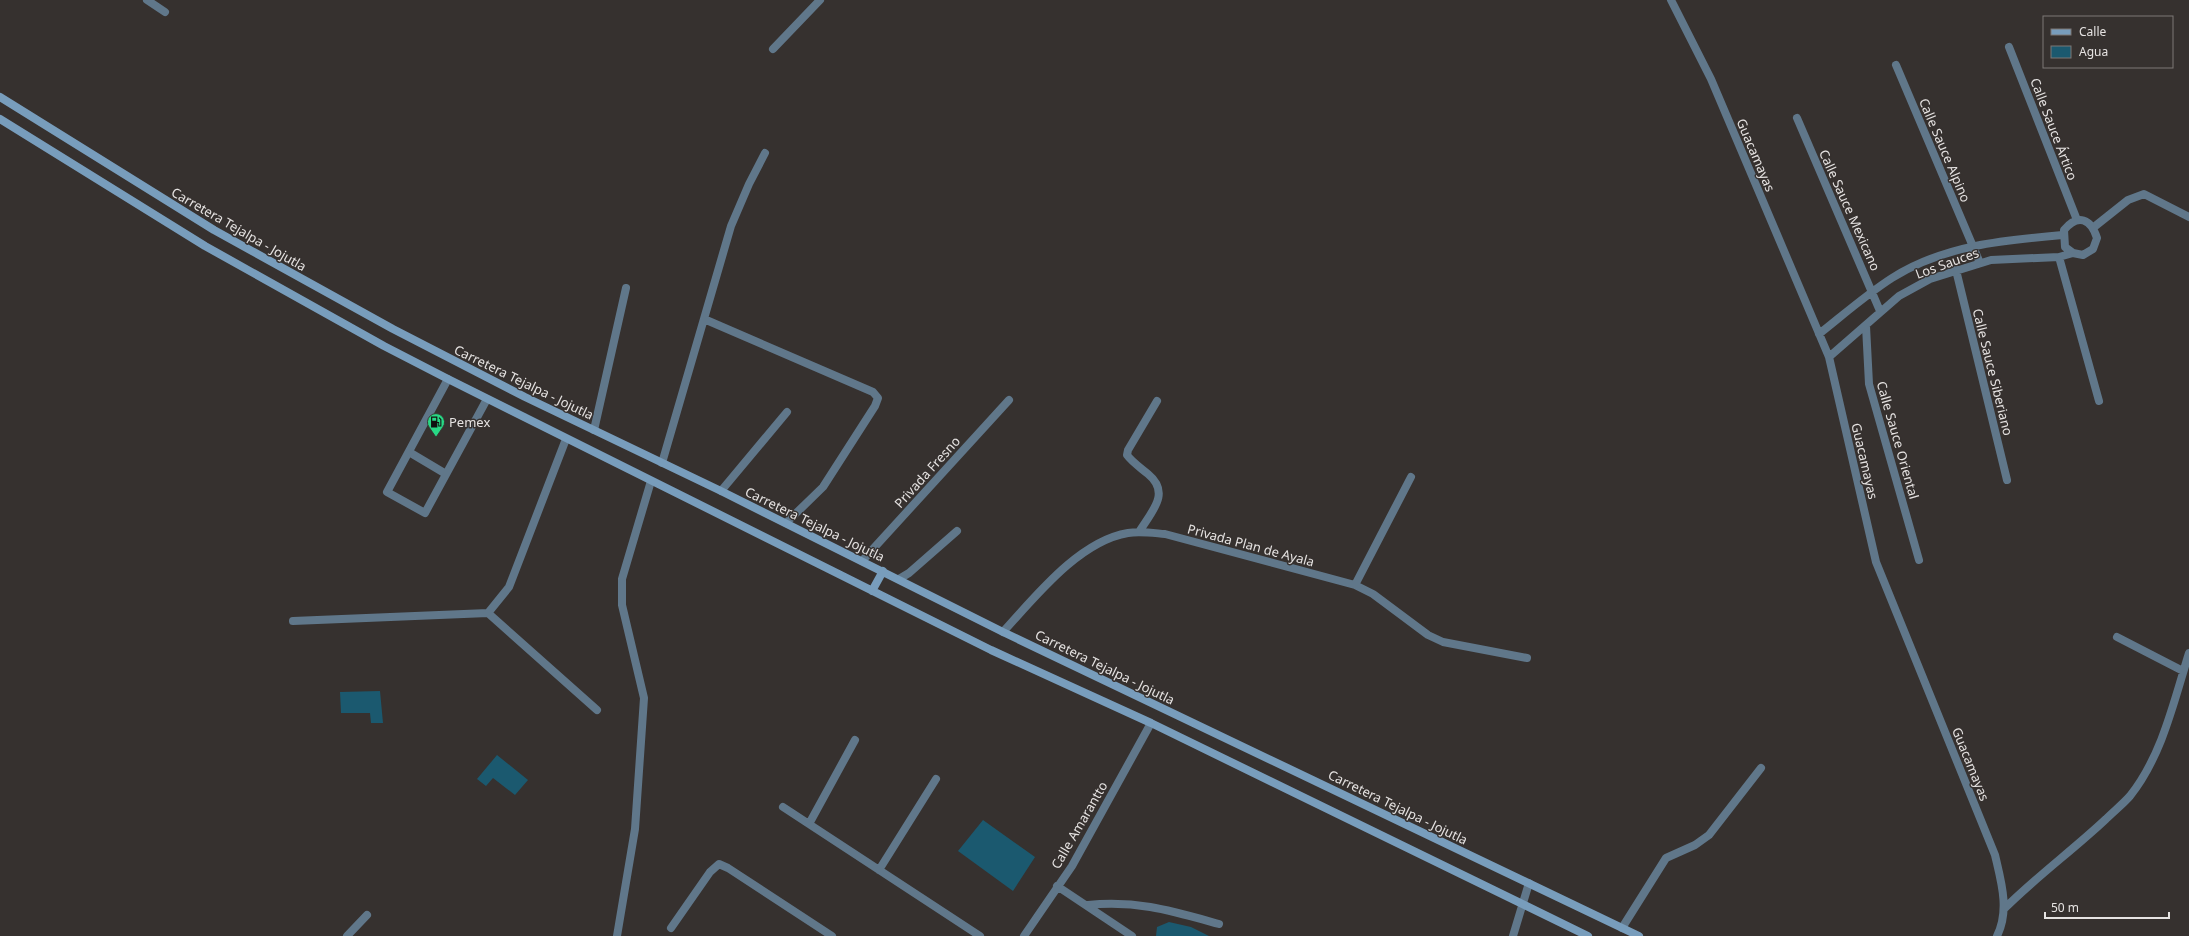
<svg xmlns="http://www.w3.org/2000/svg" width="2189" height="936" viewBox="0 0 2189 936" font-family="'Noto Sans',sans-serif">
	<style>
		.water { fill: #1b596f }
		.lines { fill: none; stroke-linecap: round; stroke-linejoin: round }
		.service { stroke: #60778a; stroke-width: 8 }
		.minor { stroke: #60778a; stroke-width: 8 }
		.secondary { stroke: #789dbc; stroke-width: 8 }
		.labels { text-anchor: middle; stroke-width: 3; stroke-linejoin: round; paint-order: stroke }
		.street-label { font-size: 13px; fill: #e6e3e2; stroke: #36312f }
		.poi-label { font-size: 13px; fill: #e6e3e2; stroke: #36312f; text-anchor: start }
	</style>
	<rect width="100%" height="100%" fill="#36312f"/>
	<path class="water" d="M380 691 383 723H371L370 713H341L340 692Z
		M497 755 528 780 515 795 493 778 486 786 477 779Z
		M983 820 1035 857 1013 891 958 851Z
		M1169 922 1191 927 1209 936H1156L1157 927Z"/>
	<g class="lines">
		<path class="service" d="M448 379 387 492 425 513 487 399
			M409 452 446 474"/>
		<path class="minor" d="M147 0 165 12
			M1671 0 1711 79 1829 357 1876 562 1995 855C2001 881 2010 910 1997 936
			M2009 47 2077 220
			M773 49 820 0
			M1896 65 1980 263
			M1797 118 1880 311
			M2094 227 2128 200 2144 194 2189 217
			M2059 257 2099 401
			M1956 270 2007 480
			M704 319 873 392 878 398 875 406 823 487 786 523
			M1866 326 1869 384 1919 560
			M1819 334C1843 315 1867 294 1892 278 1944 245 2004 240 2063 235
			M1829 357 1899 296 1930 279 1991 260 2059 257 2073 253 2083 255 2093 249 2097 238C2091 219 2078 213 2064 230L2065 247 2073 253
			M594 430 626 288
			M566 439 509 587 488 613 597 710
			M662 463 731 226 749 184 765 153
			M721 491 787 412
			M1139 532C1152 511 1171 493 1148 474 1141 468 1132 462 1127 455L1128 450 1157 401
			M862 561 1009 400
			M899 579 909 573 957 531
			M1355 585 1411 477
			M293 621 488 613
			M1003 632C1035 597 1079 541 1128 533 1140 531 1153 533 1165 534L1355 585 1373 594 1428 635 1443 642 1527 658
			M2117 637 2183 671
			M783 807 980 936
			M809 824 855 740
			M879 870 936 779
			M1057 886 1132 936
			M1088 905C1137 900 1172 911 1219 924
			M2004 909C2036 877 2073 850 2106 819 2114 811 2123 804 2130 796 2162 756 2174 701 2189 653
			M671 928 710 872 719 864 728 868 832 936
			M1622 928 1666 858 1695 845 1709 835 1761 768
			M347 936 367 915
			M617 936 635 829 644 698 622 605V579L651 481
			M1024 936 1072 866 1151 723
			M1513 936 1529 883"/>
		<path class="secondary" d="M0 97 214 230 393 329 525 397 721 491 1003 632 1639 936
			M0 119 205 246 384 346 448 379 991 650 1151 723 1588 936
			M872 591 883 571"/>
	</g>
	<defs>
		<g id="fuel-pin" transform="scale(0.9)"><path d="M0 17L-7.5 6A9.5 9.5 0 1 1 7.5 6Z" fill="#28d885" stroke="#36312f"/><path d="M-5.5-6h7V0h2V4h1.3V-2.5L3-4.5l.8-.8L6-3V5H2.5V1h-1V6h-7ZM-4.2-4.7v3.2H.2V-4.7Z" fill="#111"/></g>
	</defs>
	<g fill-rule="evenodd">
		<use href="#fuel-pin" x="436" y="422"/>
	</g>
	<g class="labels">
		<g class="street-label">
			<text transform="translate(2054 129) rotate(69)" y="5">Calle Sauce Ártico</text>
			<text transform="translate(1945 150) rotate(67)" y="5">Calle Sauce Alpino</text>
			<text transform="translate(1756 155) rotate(67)" y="5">Guacamayas</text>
			<text transform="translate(1850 210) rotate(66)" y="5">Calle Sauce Mexicano</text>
			<text transform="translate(239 229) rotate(30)" y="5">Carretera Tejalpa - Jojutla</text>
			<text transform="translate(1947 263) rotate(-20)" y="5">Los Sauces</text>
			<text transform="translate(1993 372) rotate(76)" y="5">Calle Sauce Siberiano</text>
			<text transform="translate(524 382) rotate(26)" y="5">Carretera Tejalpa - Jojutla</text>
			<text transform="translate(1898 440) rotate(74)" y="5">Calle Sauce Oriental</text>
			<text transform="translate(1865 461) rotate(77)" y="5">Guacamayas</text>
			<text transform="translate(927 472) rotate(-48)" y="5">Privada Fresno</text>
			<text transform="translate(815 524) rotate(26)" y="5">Carretera Tejalpa - Jojutla</text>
			<text transform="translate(1251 545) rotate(15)" y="5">Privada Plan de Ayala</text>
			<text transform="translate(1105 667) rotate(26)" y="5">Carretera Tejalpa - Jojutla</text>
			<text transform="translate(1971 764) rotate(68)" y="5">Guacamayas</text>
			<text transform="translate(1398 807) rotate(26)" y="5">Carretera Tejalpa - Jojutla</text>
			<text transform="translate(1079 825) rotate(-60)" y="5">Calle Amarantto</text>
		</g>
		<g class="poi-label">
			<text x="449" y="427">Pemex</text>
		</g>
	</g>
	<rect x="2043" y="16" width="130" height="52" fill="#36312f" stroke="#7c7877"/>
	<rect x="2051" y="29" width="20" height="6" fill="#789dbc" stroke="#7c7877"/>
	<text x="2079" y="36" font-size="12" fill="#e6e3e2">Calle</text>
	<rect x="2051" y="46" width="20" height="12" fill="#1b596f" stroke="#7c7877"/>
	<text x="2079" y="56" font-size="12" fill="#e6e3e2">Agua</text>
	<path d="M2045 912v6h124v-6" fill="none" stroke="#e6e3e2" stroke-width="2"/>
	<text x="2051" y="912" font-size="12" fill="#e6e3e2" stroke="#36312f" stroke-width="3" paint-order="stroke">50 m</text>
</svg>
